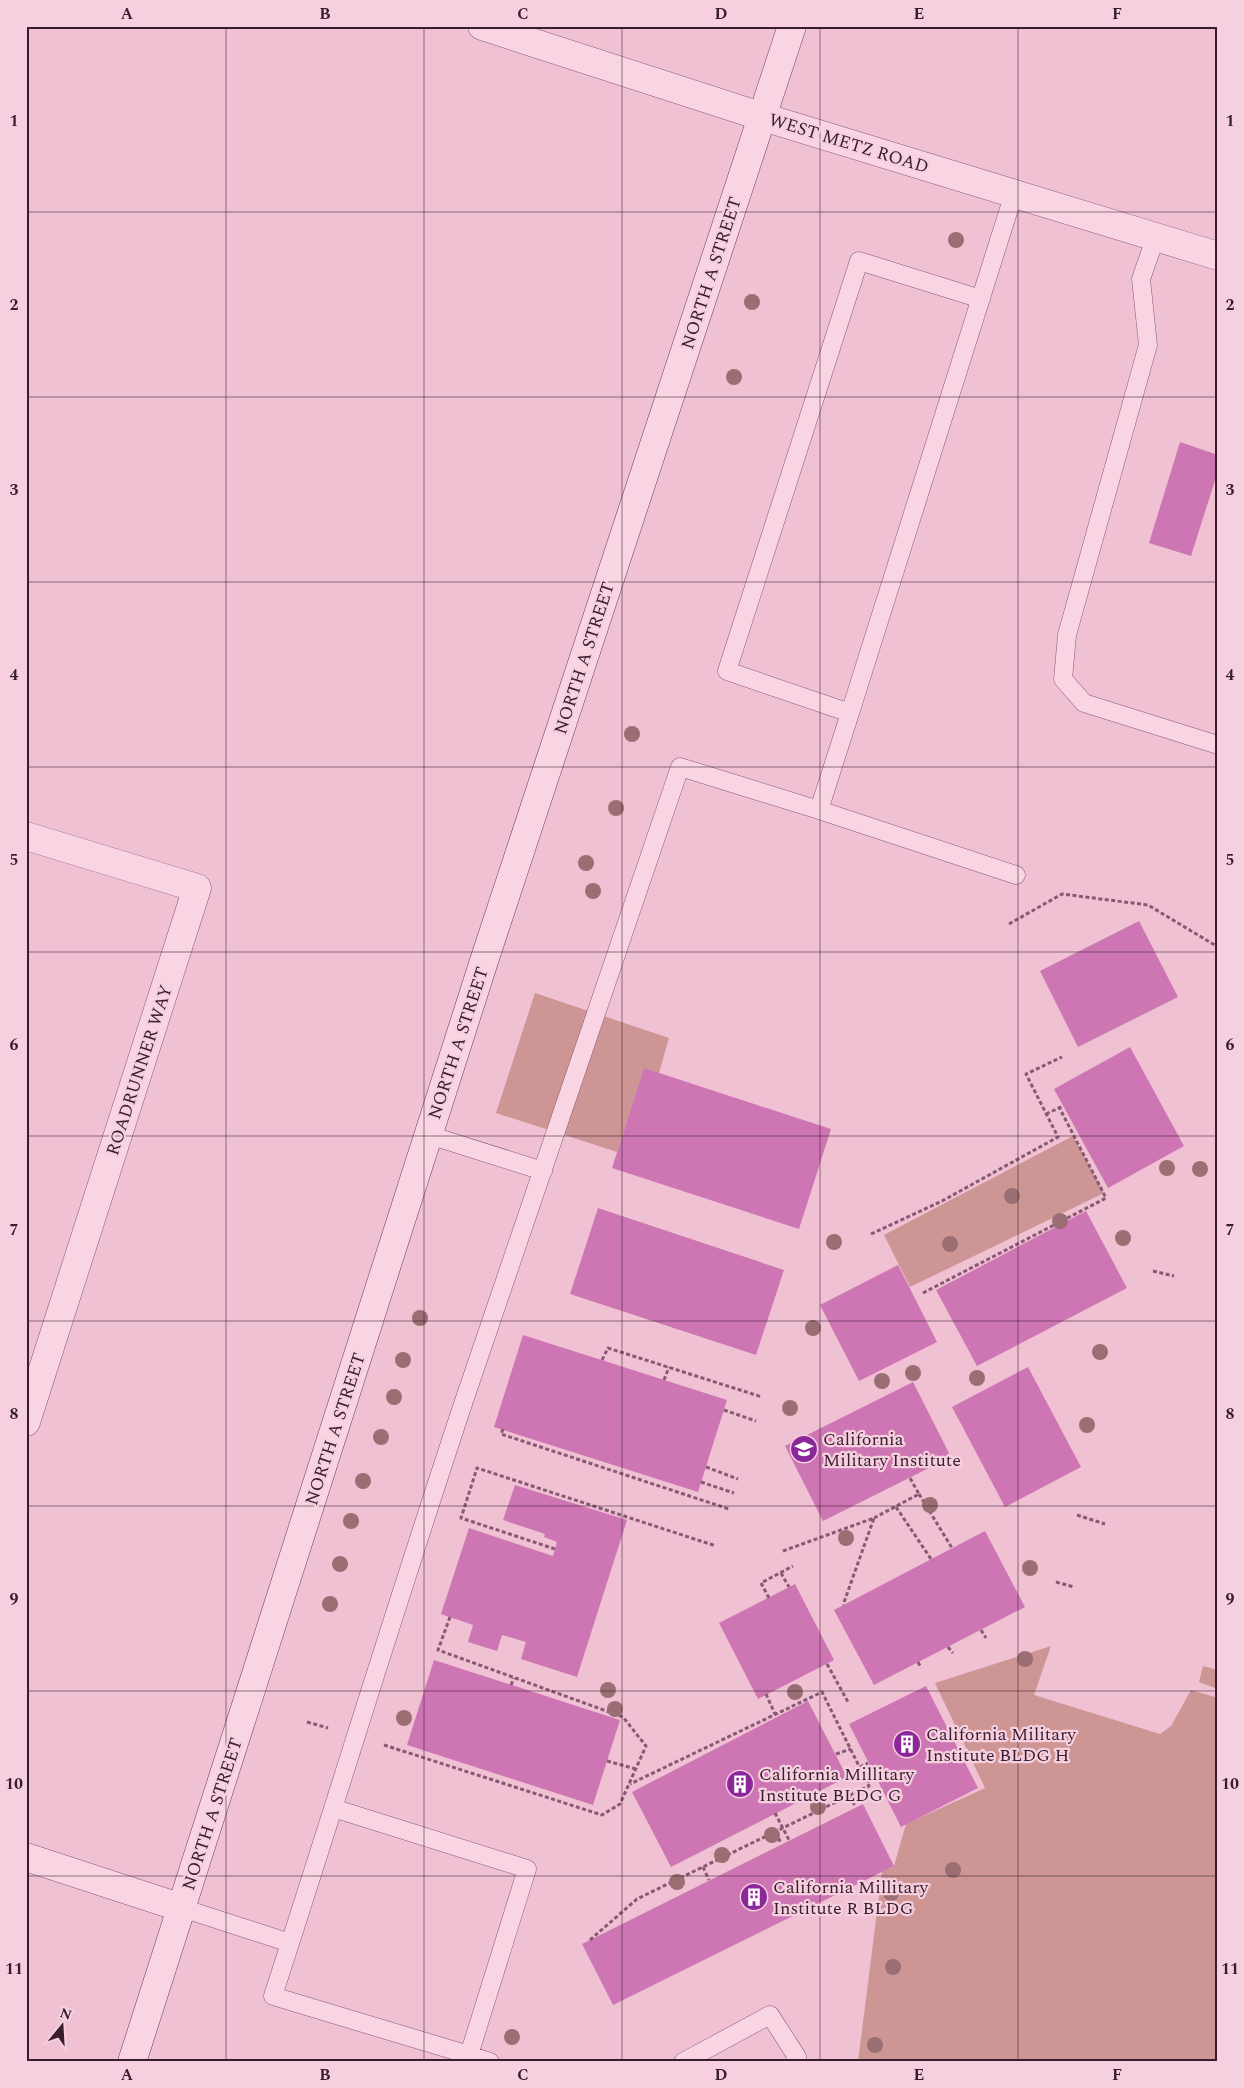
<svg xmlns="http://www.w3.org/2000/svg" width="1244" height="2088" viewBox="0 0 1244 2088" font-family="Spectral,serif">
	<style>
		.green { fill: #cd9594 }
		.building { fill: #ce76b3 }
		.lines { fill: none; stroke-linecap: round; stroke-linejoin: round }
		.service-casing { stroke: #895874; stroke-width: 19 }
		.minor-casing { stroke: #895874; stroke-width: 29 }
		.secondary-casing { stroke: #6a3b58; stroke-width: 29 }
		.path { stroke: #895874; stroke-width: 3; stroke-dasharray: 4 2.5; stroke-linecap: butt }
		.service { stroke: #f9d4e3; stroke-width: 18 }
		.minor { stroke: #f9d4e3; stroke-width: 28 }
		.secondary { stroke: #f9d4e3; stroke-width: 28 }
		.tree { fill: #9a6e72 }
		.grid { fill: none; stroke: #381d2e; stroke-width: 1; stroke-opacity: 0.55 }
		.labels { text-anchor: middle; stroke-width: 4.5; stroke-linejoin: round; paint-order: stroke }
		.street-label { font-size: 18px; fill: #381d2e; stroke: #f6d0df }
		.poi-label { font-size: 18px; fill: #381d2e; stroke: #f6d0df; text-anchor: start }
		.neatline { fill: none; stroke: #381d2e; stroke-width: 2 }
		.grid-label { font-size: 16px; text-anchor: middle; font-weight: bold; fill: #381d2e }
	</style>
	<rect width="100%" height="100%" fill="#efc1d3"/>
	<path class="green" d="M535 993 669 1038 659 1073 644 1069 617 1152 496 1113Z
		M1073 1136 1104 1193 910 1287 884 1235Z
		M1051 1646 1034 1695 1160 1734 1171 1726 1191 1690 1218 1698V2062H858L882 1872 894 1866 906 1824 985 1788 935 1683Z
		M1203 1666 1218 1670V1689L1199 1682Z"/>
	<path class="building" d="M1180 442 1218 455V471L1191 556 1149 543Z
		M1139 921 1178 997 1078 1047 1040 971Z
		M1130 1047 1184 1146 1108 1188 1054 1089Z
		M644 1068 831 1129 799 1229 612 1168Z
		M598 1208 784 1270 756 1355 570 1294Z
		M1086 1211 1127 1288 977 1366 936 1290Z
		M898 1265 937 1342 859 1381 820 1305Z
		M523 1335 727 1400 698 1492 494 1427Z
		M1028 1367 1081 1467 1005 1507 952 1407Z
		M913 1382 951 1457 823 1521 785 1446Z
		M515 1485 627 1520 577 1677 521 1659 526 1642 502 1635 497 1651 468 1642 473 1625 441 1614 469 1528 553 1556 557 1542 544 1537 545 1534 503 1520Z
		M985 1531 1025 1607 874 1685 834 1610Z
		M795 1584 834 1660 758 1699 719 1623Z
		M434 1660 620 1720 593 1805 407 1745Z
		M926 1686 978 1788 901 1827 849 1724Z
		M808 1701 847 1777 671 1867 632 1792Z
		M863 1804 894 1866 613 2005 582 1944Z"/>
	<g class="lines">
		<g class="service-casing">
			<path id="service" d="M1156 236 1141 279 1148 345 1067 635 1063 679 1084 703 1218 745
				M981 299 859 261 727 671 850 713 1014 193
				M819 810 1016 875
				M429 1135 543 1171
				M333 1808 527 1869 469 2055 273 1996C338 1796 399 1595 466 1395 537 1186 609 977 680 767L819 810 850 713
				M182 1908 290 1943
				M469 2055 490 2062
				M683 2062 770 2015 797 2057 795 2062"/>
		</g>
		<g class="minor-casing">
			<path id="minor" d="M482 26 763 117 1218 256
				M26 836 197 888 26 1422
				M26 1857 182 1908"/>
		</g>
		<g class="secondary-casing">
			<path id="secondary" d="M132 2062 484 961 792 26"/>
		</g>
		<path class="path" d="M1009 924 1062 894 1148 905 1218 947
			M1046 1114 1063 1106
			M871 1234 942 1201 1058 1137 1026 1074 1062 1057
			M1153 1271 1174 1276
			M923 1293 1106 1198 1059 1107
			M602 1360 608 1348 762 1397
			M664 1380 669 1367
			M724 1410 756 1421
			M503 1429 501 1434 729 1509
			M706 1467 738 1479
			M701 1482 734 1493
			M919 1494 952 1548
			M896 1507 931 1559
			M1077 1515 1105 1524
			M874 1518 919 1494 910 1478
			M555 1549 461 1518 477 1468 716 1546
			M783 1551 874 1518 843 1605
			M781 1573 789 1587
			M1056 1582 1074 1587
			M769 1598 761 1583 793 1566
			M981 1630 986 1638
			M948 1647 953 1653
			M918 1662 921 1668
			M827 1664 848 1702
			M511 1685 514 1678
			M766 1694 775 1714
			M307 1722 328 1728
			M384 1745 602 1815 620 1804 646 1746 623 1717 438 1650 450 1617
			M836 1754 851 1749
			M607 1761 636 1769
			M860 1767 868 1763
			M867 1782 876 1777
			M814 1793 823 1809
			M849 1796 856 1807
			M775 1813 789 1840
			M776 1832 781 1844
			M703 1867 709 1880
			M590 1940 637 1899 869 1786 822 1692 630 1784"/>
		<use href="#service" class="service"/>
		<use href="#minor" class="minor"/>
		<use href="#secondary" class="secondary"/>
	</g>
	<g class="tree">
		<circle cx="956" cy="240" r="8"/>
		<circle cx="752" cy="302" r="8"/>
		<circle cx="734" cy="377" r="8"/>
		<circle cx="632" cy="734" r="8"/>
		<circle cx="616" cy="808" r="8"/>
		<circle cx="586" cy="863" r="8"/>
		<circle cx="593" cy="891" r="8"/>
		<circle cx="1167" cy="1168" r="8"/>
		<circle cx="1200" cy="1169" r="8"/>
		<circle cx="1012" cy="1196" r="8"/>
		<circle cx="1060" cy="1221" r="8"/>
		<circle cx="1123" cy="1238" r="8"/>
		<circle cx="834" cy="1242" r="8"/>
		<circle cx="950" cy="1244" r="8"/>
		<circle cx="420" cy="1318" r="8"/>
		<circle cx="813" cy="1328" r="8"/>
		<circle cx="1100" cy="1352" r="8"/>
		<circle cx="403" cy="1360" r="8"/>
		<circle cx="913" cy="1373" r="8"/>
		<circle cx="977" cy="1378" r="8"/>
		<circle cx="882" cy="1381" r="8"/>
		<circle cx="394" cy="1397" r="8"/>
		<circle cx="790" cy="1408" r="8"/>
		<circle cx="1087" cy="1425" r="8"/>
		<circle cx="381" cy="1437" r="8"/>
		<circle cx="363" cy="1481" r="8"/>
		<circle cx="930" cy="1505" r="8"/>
		<circle cx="351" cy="1521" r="8"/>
		<circle cx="846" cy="1538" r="8"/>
		<circle cx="340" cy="1564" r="8"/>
		<circle cx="1030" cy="1568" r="8"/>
		<circle cx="330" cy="1604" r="8"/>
		<circle cx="1025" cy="1659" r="8"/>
		<circle cx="608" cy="1690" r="8"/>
		<circle cx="795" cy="1692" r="8"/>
		<circle cx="615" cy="1709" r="8"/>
		<circle cx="404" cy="1718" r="8"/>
		<circle cx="818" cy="1807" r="8"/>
		<circle cx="772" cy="1835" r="8"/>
		<circle cx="722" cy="1855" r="8"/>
		<circle cx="953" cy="1870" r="8"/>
		<circle cx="677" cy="1882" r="8"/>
		<circle cx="891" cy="1893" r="8"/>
		<circle cx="893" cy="1967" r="8"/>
		<circle cx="512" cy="2037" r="8"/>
		<circle cx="875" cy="2045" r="8"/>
	</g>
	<path class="grid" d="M226 26V2062M424 26V2062M622 26V2062M820 26V2062M1018 26V2062M26 212H1218M26 397H1218M26 582H1218M26 767H1218M26 952H1218M26 1136H1218M26 1321H1218M26 1506H1218M26 1691H1218M26 1876H1218"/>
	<defs>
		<g id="school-disc" transform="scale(1.4375)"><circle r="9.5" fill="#8c2799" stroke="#f6d0df"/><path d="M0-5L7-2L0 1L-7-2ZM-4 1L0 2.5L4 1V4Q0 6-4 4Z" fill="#fff"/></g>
		<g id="building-disc" transform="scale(1.4375)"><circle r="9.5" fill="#8c2799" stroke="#f6d0df"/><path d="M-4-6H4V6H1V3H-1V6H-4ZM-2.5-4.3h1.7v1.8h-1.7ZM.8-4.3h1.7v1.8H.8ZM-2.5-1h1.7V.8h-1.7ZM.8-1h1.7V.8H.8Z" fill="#fff"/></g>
	</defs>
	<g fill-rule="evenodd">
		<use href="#school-disc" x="804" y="1449"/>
		<use href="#building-disc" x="907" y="1744"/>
		<use href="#building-disc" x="740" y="1784"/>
		<use href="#building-disc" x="754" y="1897"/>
	</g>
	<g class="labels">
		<g class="street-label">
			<text transform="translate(849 143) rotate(17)" y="6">WEST METZ ROAD</text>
			<text transform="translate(711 273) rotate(-72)" y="6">NORTH A STREET</text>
			<text transform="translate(584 658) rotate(-72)" y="6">NORTH A STREET</text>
			<text transform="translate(458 1043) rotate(-72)" y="6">NORTH A STREET</text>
			<text transform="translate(139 1070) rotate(-72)" y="6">ROADRUNNER WAY</text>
			<text transform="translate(335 1429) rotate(-72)" y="6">NORTH A STREET</text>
			<text transform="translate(212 1814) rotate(-72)" y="6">NORTH A STREET</text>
		</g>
		<g class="poi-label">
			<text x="823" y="1445">California<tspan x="823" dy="21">Military Institute</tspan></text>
			<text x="926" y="1740">California Military<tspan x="926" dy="21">Institute BLDG H</tspan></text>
			<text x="759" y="1780">California Millitary<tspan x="759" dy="21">Institute BLDG G</tspan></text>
			<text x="773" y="1893">California Millitary<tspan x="773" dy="21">Institute R BLDG</tspan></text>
		</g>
	</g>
	<rect width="1244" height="2088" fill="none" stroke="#f6d0df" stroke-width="55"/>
	<g transform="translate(62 2026) rotate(18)" stroke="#f6d0df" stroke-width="4" paint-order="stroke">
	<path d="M0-4L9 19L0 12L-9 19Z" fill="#381d2e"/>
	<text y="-8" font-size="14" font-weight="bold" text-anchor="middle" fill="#381d2e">N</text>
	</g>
	<rect x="28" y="28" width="1188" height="2032" class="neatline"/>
	<g class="grid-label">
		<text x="127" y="19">A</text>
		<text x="325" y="19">B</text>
		<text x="523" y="19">C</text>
		<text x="721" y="19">D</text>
		<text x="919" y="19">E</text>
		<text x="1117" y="19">F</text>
		<text x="14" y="126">1</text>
		<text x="1230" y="126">1</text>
		<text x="14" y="310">2</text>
		<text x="1230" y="310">2</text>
		<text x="14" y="495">3</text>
		<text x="1230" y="495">3</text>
		<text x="14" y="680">4</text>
		<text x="1230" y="680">4</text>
		<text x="14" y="865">5</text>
		<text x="1230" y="865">5</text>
		<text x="14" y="1050">6</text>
		<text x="1230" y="1050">6</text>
		<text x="14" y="1235">7</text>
		<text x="1230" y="1235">7</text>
		<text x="14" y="1419">8</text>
		<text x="1230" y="1419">8</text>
		<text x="14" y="1604">9</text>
		<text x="1230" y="1604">9</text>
		<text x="14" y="1789">10</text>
		<text x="1230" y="1789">10</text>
		<text x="14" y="1974">11</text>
		<text x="1230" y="1974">11</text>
		<text x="127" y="2080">A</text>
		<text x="325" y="2080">B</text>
		<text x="523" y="2080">C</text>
		<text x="721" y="2080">D</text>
		<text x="919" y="2080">E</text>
		<text x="1117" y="2080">F</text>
	</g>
</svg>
